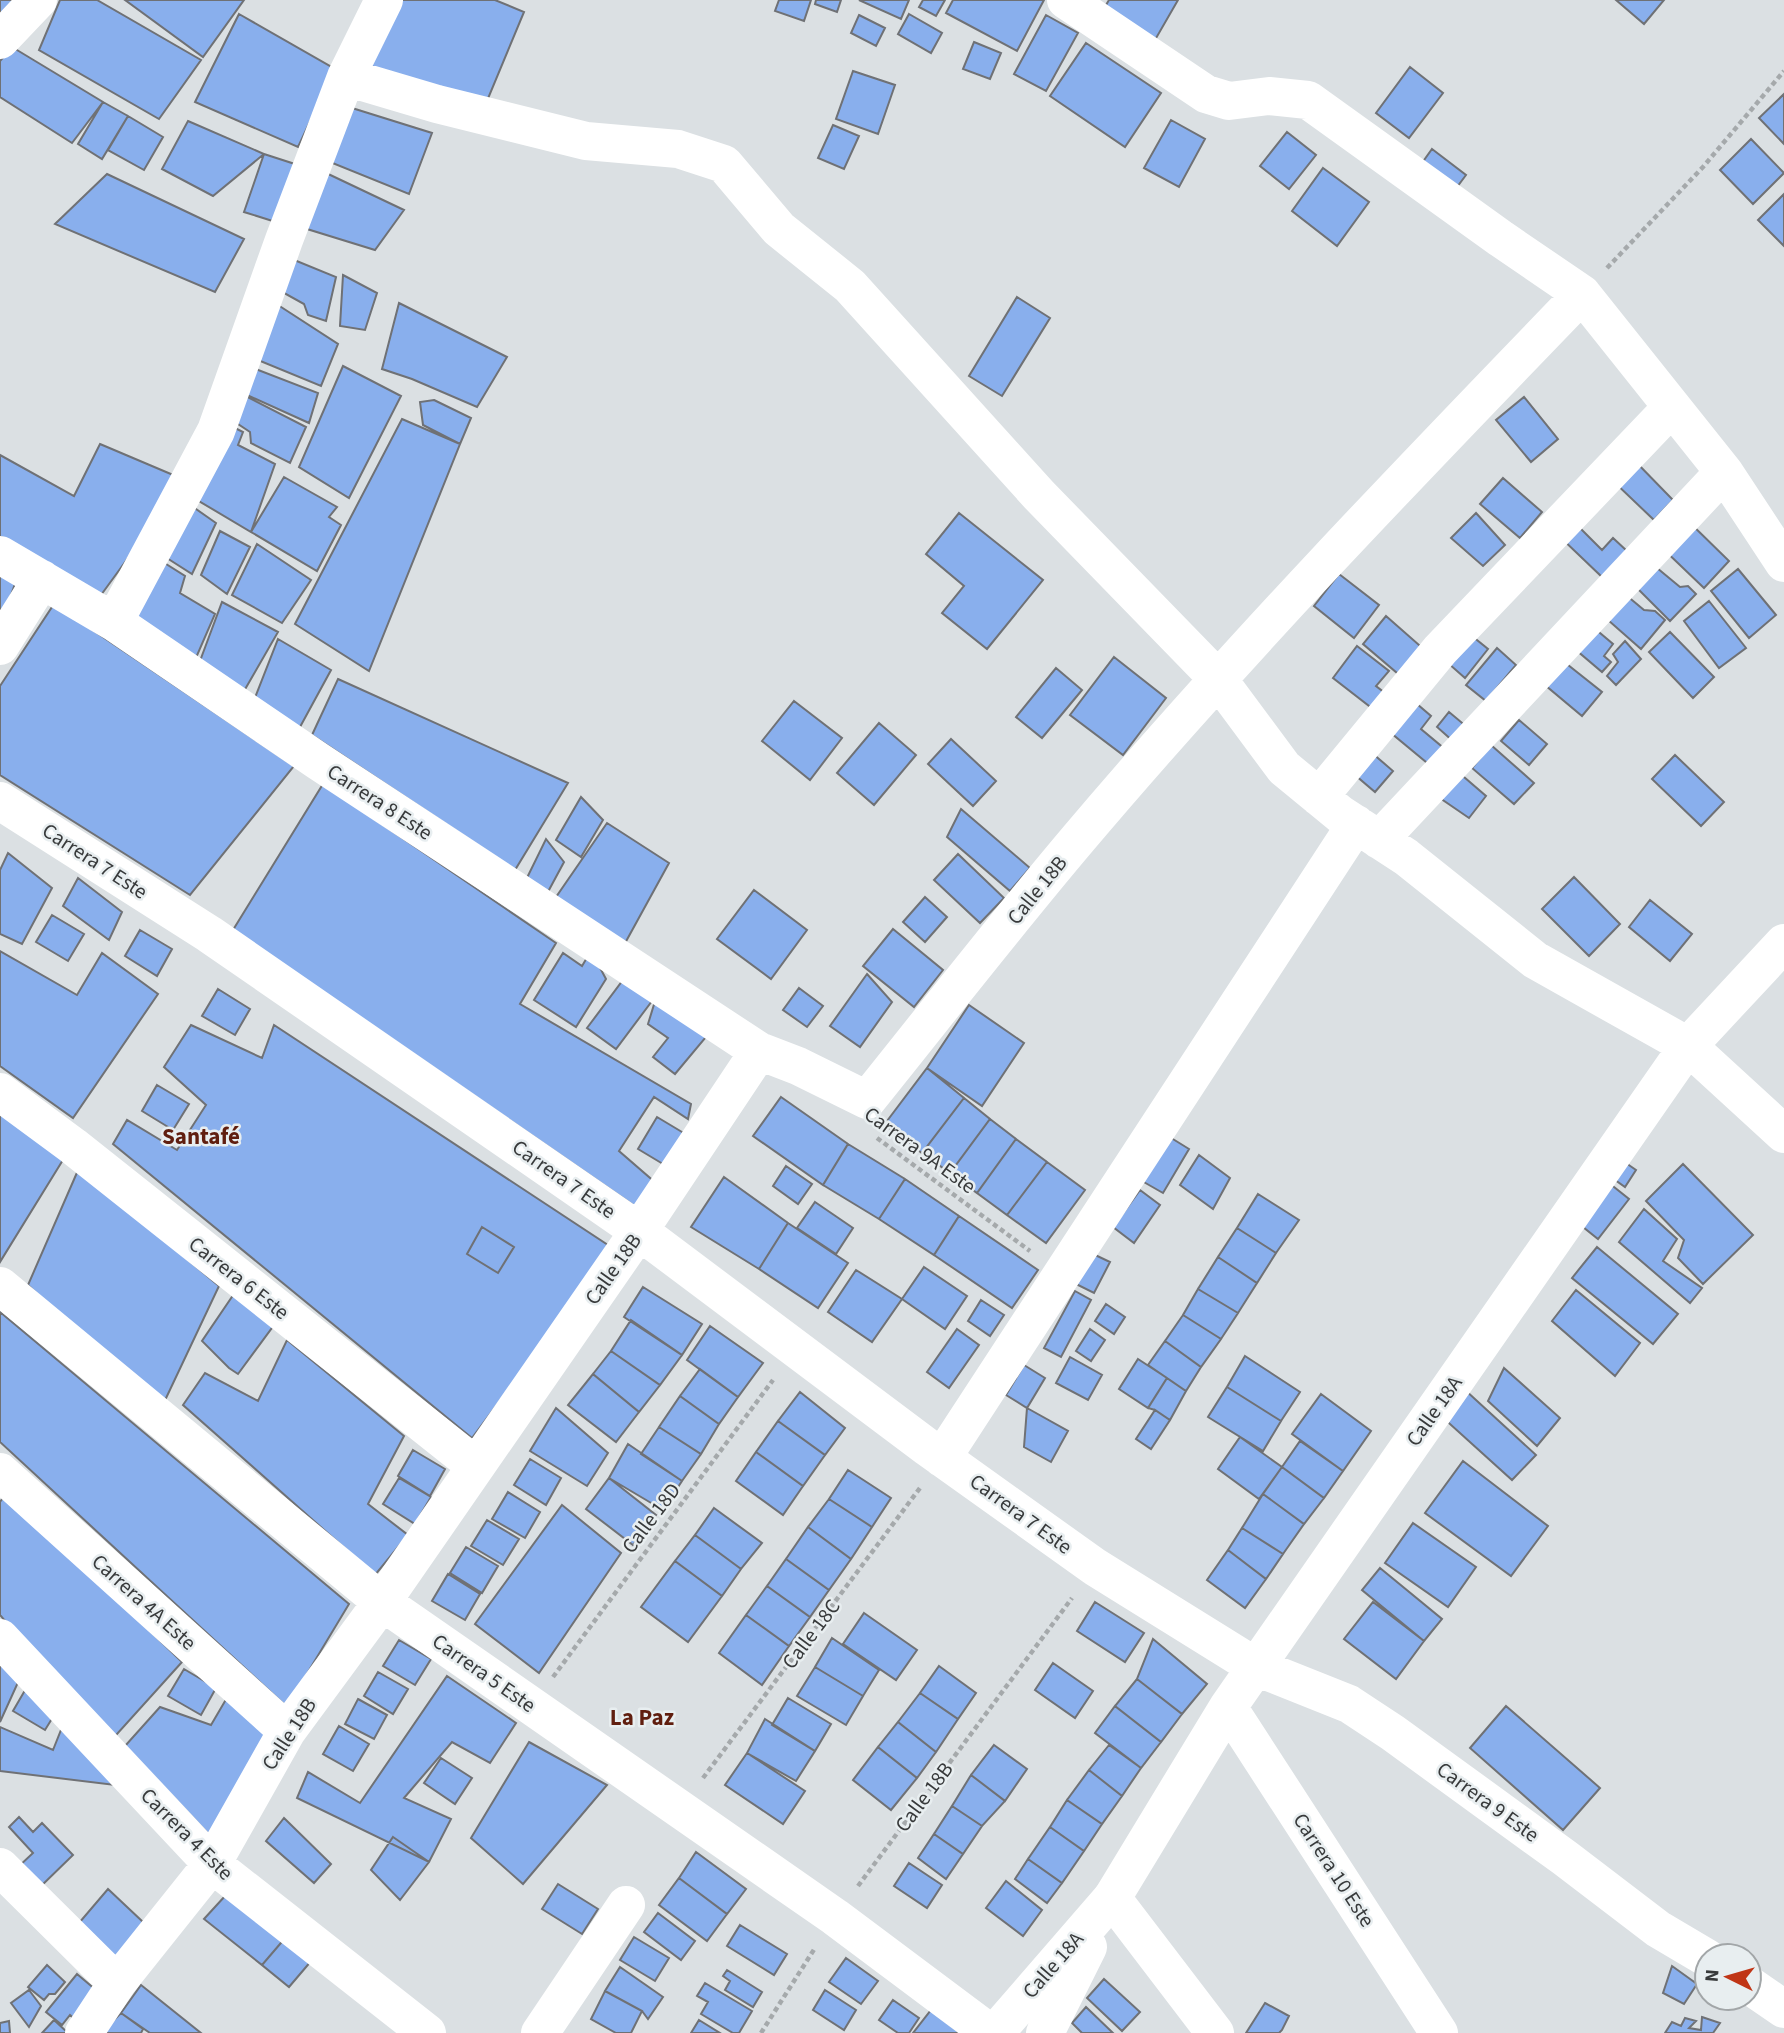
<svg xmlns="http://www.w3.org/2000/svg" width="1784" height="2033" viewBox="0 0 1784 2033" font-family="'Source Sans 3',sans-serif">
	<style>
		.building { fill: #89afed; stroke: #6f7175; stroke-width: 2 }
		.lines { fill: none; stroke-linecap: round; stroke-linejoin: round }
		.path { stroke: #a5a9ab; stroke-width: 4.5; stroke-dasharray: 5 3.5; stroke-linecap: butt }
		.minor { stroke: #fff; stroke-width: 38 }
		.major { stroke: #fff; stroke-width: 38 }
		.labels { text-anchor: middle; stroke-width: 5; stroke-linejoin: round; paint-order: stroke }
		.street-label { font-size: 21px; fill: #383a3b; stroke: #e8eef0 }
		.neighbourhood-label { font-size: 23px; font-weight: bold; fill: #601e0f; stroke: #e8eef0 }
	</style>
	<rect width="100%" height="100%" fill="#dbe0e3"/>
	<path class="building" d="M0 0H16L0 16Z
		M60 0H97L201 60 159 119 39 50Z
		M125 0H244L203 57Z
		M399 0H495L524 12 482 113 371 66Z
		M779 0H811L804 21 775 11Z
		M816 0H841L837 12 815 4Z
		M859 0H909L901 19Z
		M923 0H945L936 16 919 7Z
		M953 0H1044L1017 51 946 13Z
		M1109 0H1178L1155 40 1103 10Z
		M1616 0H1664L1644 24Z
		M239 14 335 69 298 147 195 102Z
		M909 14 942 33 931 53 898 34Z
		M859 15 885 28 876 46 851 33Z
		M1046 15 1078 33 1046 91 1014 74Z
		M974 42 1001 53 990 79 963 69Z
		M1086 43 1161 93 1125 147 1050 96Z
		M12 47 103 102 72 143 0 97V61Z
		M1410 67 1443 93 1409 138 1376 113Z
		M853 71 895 85 878 134 836 119Z
		M1784 94V144L1759 118Z
		M103 102 128 116 102 159 78 144Z
		M352 108 432 133 409 194 325 160Z
		M128 116 163 137 144 170 108 150Z
		M1171 120 1205 139 1179 187 1144 168Z
		M188 121 264 154 213 196 162 169Z
		M833 125 859 136 844 169 818 158Z
		M1287 132 1316 155 1289 189 1260 166Z
		M1751 139 1784 173 1753 204 1720 170Z
		M1432 149 1466 175 1451 195 1417 170Z
		M264 154 301 166 282 224 244 212Z
		M1323 168 1369 202 1337 246 1292 211Z
		M324 172 404 210 375 250 307 229Z
		M107 174 244 239 215 292 55 224Z
		M1784 194V246L1758 220Z
		M282 255 336 277 326 321 308 315 304 304 275 288Z
		M343 275 377 293 365 330 340 326Z
		M1017 297 1050 318 1002 396 969 376Z
		M399 303 507 357 477 407 412 379 382 369Z
		M278 305 338 344 321 386 246 355Z
		M248 366 318 393 309 423 236 390Z
		M343 366 401 396 349 498 299 467Z
		M234 390 306 427 290 463 251 443 250 432 226 416Z
		M1524 397 1558 439 1531 462 1496 420Z
		M434 400 471 418 460 444 423 425 420 402Z
		M402 419 460 444 369 671 295 624Z
		M223 422 243 432 238 445 275 464 251 532 187 494Z
		M100 444 185 480 101 595 0 536V455L74 496Z
		M1632 458 1673 500 1654 520 1612 480Z
		M284 477 337 507 329 517 341 525 317 571 251 532Z
		M1503 478 1542 512 1520 538 1480 504Z
		M186 502 216 523 192 574 159 553Z
		M959 513 1043 580 987 649 942 613 964 586 926 554Z
		M1476 513 1505 545 1483 566 1451 538Z
		M1685 518 1729 561 1704 588 1659 545Z
		M1572 520 1602 550 1613 538 1627 551 1602 577 1558 535Z
		M220 531 250 547 227 594 201 575Z
		M257 544 311 580 282 623 232 595Z
		M155 557 185 576 180 593 215 614 192 667 124 620Z
		M1651 563 1680 587 1688 586 1696 594 1670 621 1632 583Z
		M1738 569 1776 615 1749 638 1711 591Z
		M0 572 16 581 0 626Z
		M1339 574 1379 605 1354 638 1314 606Z
		M1620 590 1644 610 1655 611 1665 620 1641 649 1600 613Z
		M1709 601 1746 648 1719 668 1684 621Z
		M222 602 278 632 240 698 197 669Z
		M54 604 294 766 190 895 0 775V686Z
		M1386 616 1427 652 1403 678 1363 644Z
		M1587 622 1613 644 1604 656 1611 662 1602 672 1569 644Z
		M1670 632 1714 677 1693 698 1649 652Z
		M1472 636 1488 649 1465 678 1449 664Z
		M278 639 331 670 294 738 251 708Z
		M1625 641 1641 659 1616 685 1607 676 1618 662 1613 654Z
		M1357 646 1389 671 1376 686 1394 700 1382 716 1333 678Z
		M1497 648 1516 665 1486 701 1466 685Z
		M1114 657 1166 698 1123 755 1070 715Z
		M1558 657 1602 692 1582 716 1539 680Z
		M1056 668 1082 690 1042 738 1016 717Z
		M338 679 568 783 515 870 312 735Z
		M1410 698 1431 716 1421 729 1446 750 1432 767 1385 728Z
		M794 701 842 738 810 780 762 741Z
		M1449 712 1467 727 1454 742 1437 727Z
		M1519 720 1547 744 1529 765 1501 741Z
		M879 723 916 755 874 805 837 773Z
		M951 739 996 781 973 806 928 764Z
		M1491 745 1534 783 1514 804 1472 768Z
		M1365 747 1393 771 1375 792 1348 769Z
		M1675 755 1724 802 1701 826 1652 779Z
		M1457 771 1486 796 1469 818 1437 796Z
		M323 784 556 943 520 1004 691 1104 688 1119 654 1097 619 1151 657 1184 639 1209 233 930Z
		M581 797 603 820 581 857 556 840Z
		M961 809 1030 868 1010 891 947 837Z
		M607 823 669 863 624 945 554 900Z
		M546 839 564 862 542 903 522 888Z
		M8 853 52 888 22 944 0 934V870Z
		M958 854 1004 898 980 923 934 880Z
		M1574 877 1620 924 1589 956 1542 909Z
		M78 878 122 912 109 940 63 906Z
		M754 890 807 930 771 979 717 939Z
		M925 897 947 917 925 942 903 922Z
		M1650 900 1692 934 1670 961 1629 927Z
		M52 915 84 934 68 961 36 942Z
		M893 929 943 970 914 1007 863 966Z
		M140 930 172 949 157 976 125 956Z
		M0 951 77 995 102 953 158 994 73 1118 0 1066Z
		M591 951 606 979 576 1027 534 1000 563 953 582 966Z
		M867 974 892 1002 860 1047 830 1026Z
		M623 980 652 1001 616 1049 587 1028Z
		M799 988 823 1006 807 1027 783 1010Z
		M218 989 250 1009 235 1035 202 1016Z
		M656 998 706 1037 675 1074 653 1057 668 1038 648 1024Z
		M969 1005 1024 1043 982 1106 927 1068Z
		M191 1025 262 1058 274 1025 614 1249 472 1438 113 1144 127 1120 177 1150 206 1105 164 1067Z
		M927 1068 964 1098 922 1153 884 1125Z
		M157 1085 189 1104 173 1130 142 1111Z
		M781 1097 848 1144 823 1185 753 1136Z
		M964 1098 990 1119 950 1173 922 1153Z
		M0 1106 66 1155 0 1262Z
		M657 1117 687 1135 668 1167 638 1149Z
		M990 1119 1016 1139 977 1193 950 1173Z
		M1168 1136 1189 1149 1163 1193 1142 1181Z
		M1016 1139 1047 1162 1007 1215 977 1193Z
		M848 1144 905 1179 879 1219 823 1185Z
		M1199 1155 1230 1178 1213 1209 1180 1185Z
		M1623 1161 1636 1170 1625 1187 1611 1177Z
		M1047 1162 1085 1190 1046 1243 1007 1215Z
		M1683 1164 1753 1235 1703 1284 1678 1258 1684 1240 1646 1201Z
		M786 1166 812 1184 798 1204 773 1186Z
		M79 1168 219 1286 159 1413 28 1285Z
		M724 1177 788 1223 759 1269 691 1227Z
		M905 1179 959 1216 934 1255 879 1219Z
		M1609 1183 1629 1199 1598 1239 1578 1223Z
		M1140 1190 1160 1205 1134 1243 1113 1227Z
		M1258 1194 1299 1220 1276 1253 1237 1228Z
		M815 1202 853 1228 836 1254 797 1228Z
		M1644 1209 1677 1239 1663 1261 1702 1288 1690 1303 1619 1242Z
		M959 1216 1038 1270 1012 1308 934 1255Z
		M788 1223 848 1263 818 1308 759 1269Z
		M482 1227 514 1247 498 1273 467 1254Z
		M1237 1228 1276 1253 1257 1283 1218 1257Z
		M1597 1247 1678 1314 1653 1344 1572 1278Z
		M1091 1253 1110 1262 1094 1293 1076 1284Z
		M1218 1257 1257 1283 1238 1313 1198 1289Z
		M924 1267 967 1296 945 1329 902 1299Z
		M856 1270 902 1299 872 1342 828 1312Z
		M240 1285 277 1321 238 1374 229 1368 202 1341Z
		M643 1287 702 1324 682 1355 624 1317Z
		M1198 1289 1238 1313 1221 1339 1183 1315Z
		M1576 1290 1640 1343 1615 1376 1552 1321Z
		M1075 1291 1091 1300 1061 1357 1044 1348Z
		M981 1300 1004 1315 990 1336 968 1321Z
		M1106 1304 1125 1317 1114 1334 1095 1321Z
		M0 1312 349 1604 287 1707 0 1442Z
		M1183 1315 1221 1339 1201 1367 1165 1341Z
		M631 1320 682 1355 660 1385 611 1351Z
		M710 1326 763 1363 738 1397 687 1360Z
		M957 1329 979 1345 949 1388 927 1372Z
		M1090 1329 1105 1340 1091 1361 1076 1351Z
		M287 1340 404 1436 368 1504 408 1535 375 1575 183 1405 205 1373 258 1401Z
		M1165 1341 1201 1367 1186 1391 1148 1365Z
		M611 1351 660 1385 639 1412 593 1374Z
		M1245 1356 1300 1392 1281 1421 1227 1387Z
		M1070 1357 1102 1375 1088 1400 1056 1383Z
		M1138 1359 1167 1378 1148 1408 1119 1389Z
		M1024 1365 1045 1378 1027 1408 1006 1395Z
		M1504 1368 1560 1418 1537 1446 1488 1401Z
		M700 1369 738 1397 719 1424 680 1396Z
		M593 1374 639 1412 616 1442 568 1405Z
		M1167 1378 1186 1391 1170 1420 1155 1410 1148 1408Z
		M1227 1387 1281 1421 1263 1451 1208 1417Z
		M1464 1389 1536 1455 1512 1480 1440 1415Z
		M800 1392 845 1428 825 1455 778 1421Z
		M1321 1394 1371 1431 1343 1471 1292 1434Z
		M680 1396 719 1424 701 1454 659 1427Z
		M556 1408 608 1453 587 1486 530 1451Z
		M1027 1408 1068 1431 1051 1462 1024 1447Z
		M1155 1410 1170 1420 1151 1449 1136 1439Z
		M778 1421 825 1455 803 1486 756 1452Z
		M659 1427 701 1454 682 1481 641 1454Z
		M1240 1437 1282 1467 1259 1499 1218 1469Z
		M1300 1441 1343 1471 1324 1498 1282 1467Z
		M628 1444 682 1481 663 1510 609 1478Z
		M413 1450 445 1469 430 1496 398 1476Z
		M756 1452 803 1486 783 1515 736 1481Z
		M530 1459 561 1478 546 1505 514 1485Z
		M1463 1461 1548 1526 1511 1576 1425 1513Z
		M1282 1467 1324 1498 1304 1524 1263 1494Z
		M848 1470 891 1498 872 1527 829 1499Z
		M399 1478 431 1497 415 1524 383 1504Z
		M609 1478 656 1515 633 1545 586 1509Z
		M7 1492 182 1662 108 1744 0 1615V1502Z
		M508 1492 540 1512 525 1538 492 1519Z
		M1263 1494 1304 1524 1283 1554 1242 1528Z
		M829 1499 872 1527 851 1559 808 1527Z
		M562 1505 621 1553 539 1673 475 1624Z
		M714 1508 762 1543 741 1569 695 1535Z
		M487 1520 519 1539 503 1565 471 1546Z
		M1413 1523 1476 1567 1448 1607 1385 1563Z
		M808 1527 851 1559 829 1590 786 1559Z
		M1242 1528 1283 1554 1266 1579 1228 1550Z
		M695 1535 741 1569 722 1596 675 1561Z
		M466 1547 498 1566 482 1593 450 1573Z
		M1228 1550 1266 1579 1245 1608 1207 1580Z
		M786 1559 829 1590 810 1617 767 1586Z
		M675 1561 722 1596 688 1642 641 1607Z
		M1380 1568 1442 1619 1424 1641 1362 1590Z
		M448 1574 480 1594 465 1620 432 1601Z
		M767 1586 810 1617 789 1646 746 1615Z
		M1095 1602 1144 1633 1125 1662 1077 1631Z
		M1373 1602 1424 1641 1396 1679 1344 1639Z
		M864 1613 917 1650 896 1680 843 1644Z
		M746 1615 789 1646 762 1685 719 1653Z
		M832 1638 879 1670 863 1696 815 1667Z
		M1153 1639 1207 1684 1182 1714 1137 1679Z
		M399 1640 431 1659 415 1685 383 1666Z
		M0 1658 20 1678 0 1722Z
		M1053 1663 1093 1691 1075 1718 1035 1690Z
		M939 1666 976 1693 958 1719 920 1693Z
		M815 1667 863 1696 846 1725 797 1696Z
		M184 1669 216 1688 201 1715 168 1696Z
		M378 1672 408 1689 393 1714 364 1696Z
		M447 1676 516 1723 490 1763 452 1742 404 1798 451 1819 429 1862 297 1798 308 1772 360 1803Z
		M1137 1679 1182 1714 1161 1742 1115 1706Z
		M28 1685 61 1704 45 1730 13 1711Z
		M920 1693 958 1719 936 1752 898 1722Z
		M228 1696 270 1732 215 1841 125 1746 160 1707 211 1725Z
		M788 1698 831 1724 815 1751 772 1725Z
		M358 1699 387 1715 374 1739 345 1724Z
		M1115 1706 1161 1742 1141 1768 1095 1733Z
		M1506 1706 1600 1788 1563 1830 1470 1748Z
		M765 1719 815 1751 796 1781 747 1753Z
		M898 1722 936 1752 917 1778 878 1747Z
		M63 1725 115 1785 0 1771V1727L53 1750Z
		M339 1726 369 1744 353 1771 323 1754Z
		M529 1742 607 1785 523 1884 471 1838Z
		M994 1745 1027 1769 1005 1801 971 1775Z
		M1109 1745 1141 1768 1122 1796 1089 1770Z
		M878 1747 917 1778 891 1810 853 1780Z
		M747 1753 805 1791 783 1824 725 1785Z
		M441 1758 472 1778 455 1804 424 1783Z
		M1089 1770 1122 1796 1102 1824 1067 1800Z
		M971 1775 1005 1801 982 1826 952 1806Z
		M1067 1800 1102 1824 1084 1851 1050 1827Z
		M952 1806 982 1826 963 1854 934 1834Z
		M19 1817 33 1832 42 1823 73 1855 37 1890 17 1868 33 1853 9 1827Z
		M284 1818 331 1864 314 1883 266 1841Z
		M1050 1827 1084 1851 1062 1883 1028 1859Z
		M934 1834 963 1854 946 1879 918 1858Z
		M393 1837 429 1862 400 1900 371 1870Z
		M696 1852 746 1889 727 1914 679 1878Z
		M1028 1859 1062 1883 1047 1903 1015 1879Z
		M909 1863 942 1885 927 1908 894 1886Z
		M679 1878 727 1914 707 1941 659 1905Z
		M1006 1881 1042 1910 1023 1936 986 1908Z
		M236 1884 286 1937 262 1965 204 1919Z
		M558 1884 598 1909 582 1934 542 1909Z
		M108 1889 143 1922 116 1975 73 1930Z
		M658 1913 695 1941 681 1960 644 1932Z
		M740 1925 787 1954 774 1975 727 1946Z
		M286 1937 312 1960 289 1987 262 1965Z
		M634 1937 669 1958 655 1981 620 1960Z
		M846 1958 878 1981 861 2004 829 1982Z
		M47 1965 65 1982 55 1994H49L44 2000 28 1987Z
		M1672 1966 1697 1984 1684 2004 1663 1993Z
		M620 1967 663 1997 648 2019 642 2011 605 1991Z
		M727 1970 762 1992 753 2007 725 1990 730 1981 723 1976Z
		M77 1974 103 1996 80 2024 70 2015 62 2025 46 2012Z
		M1104 1979 1140 2012 1122 2031 1087 1998Z
		M705 1983 752 2011 739 2033H733L701 2014 708 2002 697 1996Z
		M141 1985 201 2033H150L121 2013Z
		M29 1990 41 2006 29 2027 11 2003Z
		M825 1990 856 2010 844 2030 813 2010Z
		M605 1991 642 2011 631 2033H616L591 2019Z
		M893 2000 919 2018 909 2033H898L879 2020Z
		M1265 2003 1289 2016 1282 2030 1279 2033H1246Z
		M1086 2007 1113 2033H1082L1072 2023Z
		M931 2010 960 2033H913Z
		M121 2013 143 2029 141 2033H101Z
		M1702 2017 1720 2023 1713 2033H1665L1672 2022 1681 2026 1685 2018 1696 2021 1689 2028 1701 2030Z
		M54 2020 68 2033H42Z
		M699 2020 720 2033H691Z
		M9 2021 10 2033H0V2023Z"/>
	<g class="lines">
		<path class="path" d="M1607 268 1703 167 1784 71
			M877 1138 1030 1251
			M553 1677 773 1380
			M703 1778 920 1488
			M858 1886 1072 1598
			M761 2033 815 1948"/>
		<path class="minor" d="M1066 0 1206 94 1229 101 1269 96 1308 100 1500 238 1582 294 1724 472 1784 563
			M0 40 38 0
			M346 77 437 104 586 141 678 149 724 164 779 229 850 286 1039 495 1218 679 1284 768 1340 814 1406 857 1535 960 1688 1046 1784 1134
			M0 555 114 622 318 761 759 1051
			M114 622 216 431 284 240 346 77 384 0
			M0 646 42 579
			M1319 797 1440 650 1672 407
			M0 801 209 934 639 1231 927 1447 1095 1567 1256 1667 1349 1704 1393 1733 1565 1858 1658 1929 1707 1958
			M1379 840 1724 472
			M0 1092 73 1146 476 1466
			M0 1286 382 1602 835 1917 990 2033
			M942 1458 1356 824
			M0 1472 287 1731
			M0 1638 212 1864 427 2033
			M1228 1707 1439 2033
			M0 1867 117 1983
			M1749 1985 1784 2009
			M84 2033 117 1983 212 1864 287 1731 382 1602 639 1231 759 1051 798 1066 867 1100C937 1013 1006 924 1078 839 1238 650 1410 472 1582 294
			M540 2033 626 1905
			M1215 2033 1112 1898 1228 1707 1688 1046 1784 943"/>
		<path class="major" d="M995 2033 1112 1898
			M1045 2033 1088 1947"/>
	</g>
	<g class="labels">
		<g class="street-label">
			<text transform="translate(380 802) rotate(33)" y="7">Carrera 8 Este</text>
			<text transform="translate(95 861) rotate(33)" y="7">Carrera 7 Este</text>
			<text transform="translate(1037 890) rotate(-51)" y="7">Calle 18B</text>
			<text transform="translate(920 1150) rotate(36)" y="7">Carrera 9A Este</text>
			<text transform="translate(564 1179) rotate(35)" y="7">Carrera 7 Este</text>
			<text transform="translate(613 1269) rotate(-55)" y="7">Calle 18B</text>
			<text transform="translate(239 1278) rotate(38)" y="7">Carrera 6 Este</text>
			<text transform="translate(1434 1411) rotate(-55)" y="7">Calle 18A</text>
			<text transform="translate(1021 1514) rotate(36)" y="7">Carrera 7 Este</text>
			<text transform="translate(651 1518) rotate(-53)" y="7">Calle 18D</text>
			<text transform="translate(144 1602) rotate(42)" y="7">Carrera 4A Este</text>
			<text transform="translate(811 1634) rotate(-53)" y="7">Calle 18C</text>
			<text transform="translate(484 1673) rotate(35)" y="7">Carrera 5 Este</text>
			<text transform="translate(289 1734) rotate(-57)" y="7">Calle 18B</text>
			<text transform="translate(924 1797) rotate(-53)" y="7">Calle 18B</text>
			<text transform="translate(1488 1802) rotate(36)" y="7">Carrera 9 Este</text>
			<text transform="translate(187 1834) rotate(45)" y="7">Carrera 4 Este</text>
			<text transform="translate(1334 1870) rotate(57)" y="7">Carrera 10 Este</text>
			<text transform="translate(1053 1965) rotate(-49)" y="7">Calle 18A</text>
		</g>
		<g class="neighbourhood-label">
			<text x="201" y="1144">Santafé</text>
			<text x="642" y="1725">La Paz</text>
		</g>
	</g>
	<g transform="translate(1728 1977) rotate(275)"><circle r="33" fill="#e8eef0" stroke="#a2a6a8" stroke-width="2"/>
	<path d="M0-5L12 26L0 18L-12 26Z" fill="#c03516"/>
	<text y="-10" font-size="19" font-weight="bold" text-anchor="middle" fill="#383a3b">N</text>
	</g>
</svg>
